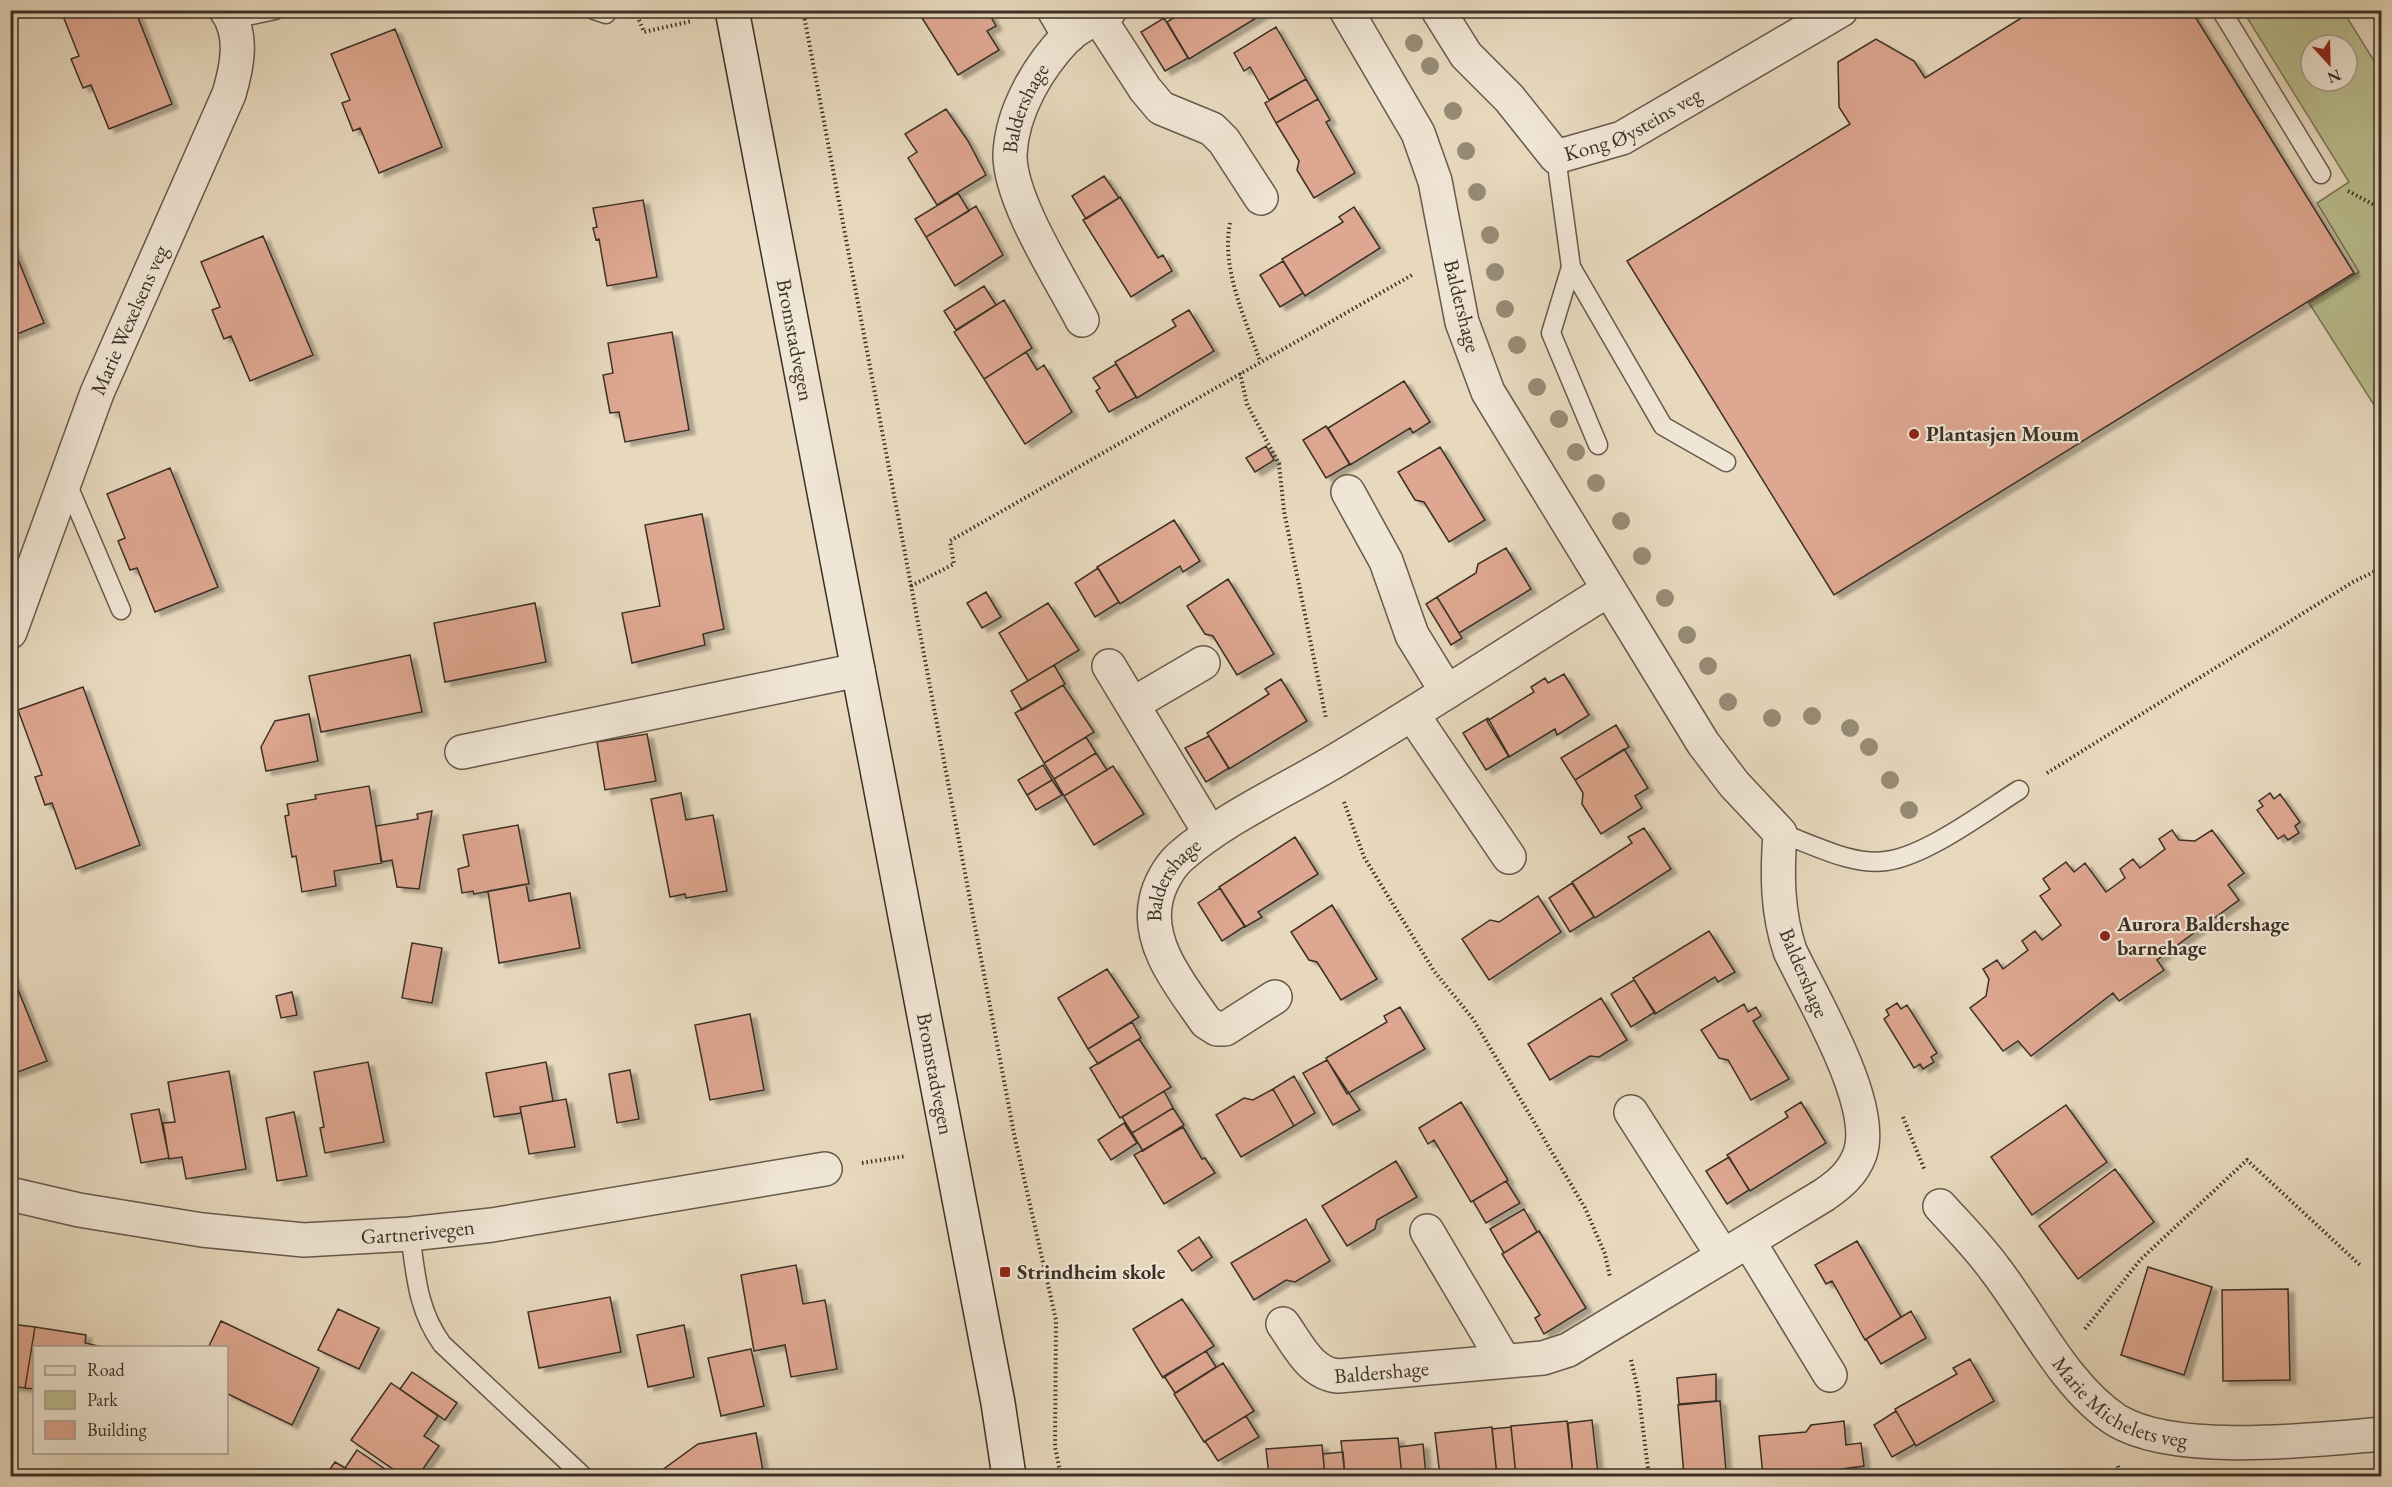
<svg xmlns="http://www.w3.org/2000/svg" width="2392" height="1487" viewBox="0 0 2392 1487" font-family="'EB Garamond',serif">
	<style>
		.green { fill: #babe8f; stroke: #7a775a; stroke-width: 1.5; fill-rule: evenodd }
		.building { fill: #dea791; stroke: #3b3026; stroke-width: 1.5; filter: url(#shadow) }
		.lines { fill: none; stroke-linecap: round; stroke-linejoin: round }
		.lane-casing { stroke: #665a4c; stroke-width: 21 }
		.street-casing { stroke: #665a4c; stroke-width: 36 }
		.secondary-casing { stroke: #3b3026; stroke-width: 36 }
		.path { stroke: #3b3026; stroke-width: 4; stroke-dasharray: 1.5 3; stroke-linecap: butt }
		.lane { stroke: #f0e6d5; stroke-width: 18 }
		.street { stroke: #f0e6d5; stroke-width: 33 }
		.secondary { stroke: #f0e6d5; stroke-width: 33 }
		.tree { fill: #978b76 }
		.poi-dot { fill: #8f2418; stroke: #f0e6d5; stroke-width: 2 }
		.labels { text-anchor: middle; stroke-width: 4.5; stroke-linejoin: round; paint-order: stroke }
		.street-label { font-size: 21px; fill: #3b3026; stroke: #f0e6d5 }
		.poi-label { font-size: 21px; font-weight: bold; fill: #3b3026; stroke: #f0e6d5; text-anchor: start }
	</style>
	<defs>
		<filter id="shadow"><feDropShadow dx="6" dy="4" stdDeviation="1.5" flood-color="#0004"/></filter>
	</defs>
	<rect width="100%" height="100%" fill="#e8d9be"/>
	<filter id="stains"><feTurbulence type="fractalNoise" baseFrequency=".00333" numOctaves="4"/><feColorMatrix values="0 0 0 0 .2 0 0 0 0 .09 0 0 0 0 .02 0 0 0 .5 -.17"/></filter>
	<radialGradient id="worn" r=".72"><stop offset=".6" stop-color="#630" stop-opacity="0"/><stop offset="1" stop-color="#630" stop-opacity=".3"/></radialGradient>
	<path class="green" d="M2243 11H2343L2381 72V416L2309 303 2359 272 2317 203 2349 182ZM2311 45H2347V81H2311Z"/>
	<path class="building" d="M135 10 172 104 109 129 91 85 83 88 71 59 79 56 61 11Z
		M917 10H987L996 26 987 31 999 50 958 75Z
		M1186 10H1264L1266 12 1189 59 1167 22Z
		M2034 10H2191L2354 273 1834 595 1627 261 1850 124 1839 107 1838 62 1876 39 1914 61 1925 78Z
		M1164 18 1188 58 1165 71 1141 32Z
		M1276 27 1306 79 1269 100 1250 67 1244 71 1234 53Z
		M395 29 442 147 379 173 360 128 353 131 342 103 350 100 331 54Z
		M1306 79 1318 99 1276 123 1265 103Z
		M1318 99 1330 120 1326 122 1355 173 1314 198 1297 170 1299 161 1276 123Z
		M946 109 968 141 986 175 937 205 908 158 917 152 905 134Z
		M1104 176 1119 198 1086 219 1072 196Z
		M958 193 969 211 926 237 915 219Z
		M1120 197 1158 258 1163 255 1172 271 1131 297 1083 220Z
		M643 200 657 277 607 286 599 239 596 240 593 228 597 227 593 208Z
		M976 206 1003 255 955 286 926 237Z
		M1354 207 1380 248 1305 296 1282 259 1343 222 1339 217Z
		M263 236 313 355 250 381 231 336 224 339 212 310 220 307 201 262Z
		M10 240 44 323 10 337Z
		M1283 261 1303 293 1280 307 1260 275Z
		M984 286 996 305 956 330 944 311Z
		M1004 300 1032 348 984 379 954 332Z
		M1189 310 1214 351 1137 398 1115 362 1176 326 1172 320Z
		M672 332 689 430 625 442 619 412 610 413 603 375 613 373 608 343Z
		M1026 352 1037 370 1044 365 1072 412 1025 444 984 379Z
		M1116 364 1136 397 1109 412 1096 391 1100 388 1093 378Z
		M1404 381 1430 422 1413 433 1410 428 1350 465 1328 428Z
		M1326 426 1350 464 1326 478 1303 440Z
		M1266 446 1274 460 1255 472 1246 458Z
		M1440 447 1485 520 1449 542 1424 502 1415 500 1398 472Z
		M170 468 218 587 155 612 137 568 130 570 118 541 125 538 107 494Z
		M702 514 724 629 703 634 705 645 632 663 622 613 660 606 645 525Z
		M1174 520 1200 561 1183 572 1180 566 1120 604 1097 567Z
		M1506 548 1531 589 1459 633 1437 597 1476 573 1478 564Z
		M1098 568 1119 602 1095 617 1075 583Z
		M1228 579 1274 654 1237 675 1213 636 1205 634 1187 606Z
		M986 592 1001 617 982 628 967 603Z
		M1437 597 1462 638 1451 645 1426 604Z
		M535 603 546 662 445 682 434 623Z
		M1048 603 1079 650 1028 681 999 633Z
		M410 655 422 712 321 732 309 676Z
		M1054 665 1065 684 1022 710 1011 691Z
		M1564 674 1589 715 1557 735 1555 729 1509 757 1487 721 1534 692 1531 687 1545 678 1548 683Z
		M1281 679 1307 721 1229 769 1207 733 1269 694 1265 689Z
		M1063 685 1094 732 1044 763 1015 713Z
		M83 687 140 845 76 869 52 803 45 805 35 777 42 775 18 710Z
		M309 714 318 761 266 771 261 747 275 721Z
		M1488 718 1509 756 1486 770 1463 733Z
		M1616 725 1629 747 1575 780 1561 758Z
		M647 734 656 781 605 790 597 742Z
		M1209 736 1229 768 1206 782 1185 748Z
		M1086 737 1096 753 1054 779 1044 763Z
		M1624 749 1648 788 1635 796 1642 808 1601 834 1582 804 1583 793 1575 780Z
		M1096 753 1107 770 1064 796 1054 779Z
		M1043 765 1052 780 1027 795 1018 780Z
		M1113 766 1144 814 1094 845 1064 796Z
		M1052 780 1062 795 1036 810 1027 795Z
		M369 786 382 863 334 871 336 886 302 892 296 856 292 857 285 816 289 815 287 804 316 799 315 795Z
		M681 793 686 820 713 815 727 891 686 898 685 894 670 897 651 799Z
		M2270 793 2274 799 2280 794 2300 822 2295 826 2299 833 2288 840 2284 835 2278 839 2257 810 2263 806 2259 801Z
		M432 811 419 889 397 887 392 860 381 862 376 826 418 819 417 814Z
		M518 825 529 884 474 894 473 891 462 893 458 869 469 866 463 835Z
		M1644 828 1671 869 1595 918 1572 882 1632 843 1628 837Z
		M2172 830 2179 840 2195 841 2212 830 2244 873 2228 885 2239 900 2157 960 2164 970 2119 1001 2113 993 2031 1056 2018 1041 2003 1051 1970 1008 1986 996 1989 979 1983 969 1997 960 2003 969 2028 950 2022 941 2035 931 2042 940 2061 925 2040 896 2050 889 2043 879 2066 862 2074 872 2085 863 2106 892 2125 878 2120 869 2133 859 2140 868 2165 849 2159 839Z
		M1295 837 1318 874 1258 912 1262 917 1245 927 1219 887Z
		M1572 883 1594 917 1570 932 1549 898Z
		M526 884 529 901 570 893 580 948 499 963 488 891Z
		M1220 888 1245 926 1222 941 1198 903Z
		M1538 896 1561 932 1489 980 1462 939 1490 920 1499 922Z
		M1332 905 1377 979 1341 1000 1317 962 1309 960 1291 932Z
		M1709 931 1735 972 1718 982 1715 977 1655 1014 1633 978Z
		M412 943 442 948 432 1003 402 998Z
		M1107 969 1139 1017 1088 1049 1058 998Z
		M10 970 47 1061 10 1075Z
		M1634 980 1655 1012 1631 1027 1611 994Z
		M292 992 297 1015 281 1018 276 996Z
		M1601 998 1627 1040 1599 1057 1590 1056 1550 1080 1528 1044Z
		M1897 1003 1901 1009 1907 1005 1937 1053 1931 1057 1934 1062 1923 1069 1920 1064 1914 1068 1884 1019 1889 1015 1886 1010Z
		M1744 1004 1748 1012 1756 1007 1761 1016 1753 1021 1789 1079 1751 1100 1728 1060 1719 1058 1701 1030Z
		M1400 1007 1425 1049 1347 1094 1326 1058 1387 1022 1384 1016Z
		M750 1014 764 1090 710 1100 695 1025Z
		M1132 1022 1141 1038 1098 1064 1088 1049Z
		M1139 1039 1171 1087 1120 1118 1090 1068Z
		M1327 1060 1360 1110 1333 1125 1303 1073Z
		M368 1062 384 1142 325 1153 320 1128 324 1127 314 1072Z
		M546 1062 553 1101 520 1107 521 1113 494 1117 486 1073Z
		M630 1070 639 1119 617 1123 609 1074Z
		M229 1071 246 1169 186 1179 182 1157 169 1159 163 1123 175 1122 168 1082Z
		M1294 1076 1315 1113 1294 1126 1273 1089Z
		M1273 1089 1294 1126 1241 1157 1216 1115 1244 1098 1253 1100Z
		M1164 1091 1173 1108 1132 1133 1122 1117Z
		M566 1099 575 1147 529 1154 520 1107Z
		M1461 1102 1508 1180 1471 1202 1434 1140 1428 1144 1419 1128Z
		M1801 1102 1826 1143 1750 1191 1727 1155 1788 1117 1785 1112Z
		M2066 1105 2107 1162 2032 1215 1991 1157Z
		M1173 1108 1184 1125 1143 1151 1132 1133Z
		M159 1109 169 1158 141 1163 131 1114Z
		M294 1112 307 1176 277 1181 266 1118Z
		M1124 1123 1137 1143 1111 1160 1098 1140Z
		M1183 1127 1202 1159 1205 1158 1215 1173 1164 1204 1134 1155Z
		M1729 1157 1749 1190 1727 1204 1706 1171Z
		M1396 1161 1417 1197 1377 1220 1375 1229 1347 1246 1322 1206Z
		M2115 1169 2154 1222 2078 1279 2039 1226Z
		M1506 1181 1520 1203 1486 1223 1473 1201Z
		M1524 1209 1537 1232 1504 1253 1490 1229Z
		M1306 1219 1330 1261 1295 1282 1286 1280 1254 1300 1231 1263Z
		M1539 1231 1586 1308 1544 1334 1535 1318 1540 1315 1502 1254Z
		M1199 1237 1212 1257 1192 1271 1178 1251Z
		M1857 1241 1901 1317 1865 1340 1832 1281 1826 1284 1815 1265Z
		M796 1265 803 1304 825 1300 837 1369 791 1377 785 1345 754 1351 741 1275Z
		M2148 1267 2212 1287 2184 1375 2121 1355Z
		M2288 1289 2290 1380 2223 1381 2222 1290Z
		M610 1297 621 1352 539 1368 528 1312Z
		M1182 1299 1214 1346 1163 1378 1133 1329Z
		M338 1309 379 1328 359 1369 318 1350Z
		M1911 1311 1926 1338 1881 1364 1866 1339Z
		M221 1321 319 1368 292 1425 226 1393V1348H208Z
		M10 1324 35 1327 25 1388 10 1386Z
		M684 1325 694 1377 648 1387 637 1335Z
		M35 1327 86 1335 85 1343 107 1348H34V1389L25 1388Z
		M751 1349 764 1406 721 1416 708 1358Z
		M1206 1351 1216 1367 1175 1393 1164 1376Z
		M1970 1359 1994 1401 1916 1446 1895 1409 1957 1374 1953 1368Z
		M1223 1363 1254 1411 1204 1442 1174 1394Z
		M412 1372 457 1403 445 1420 400 1389Z
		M1716 1374V1401L1679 1404 1677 1378Z
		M391 1383 438 1416 424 1436 439 1446 418 1476H403L351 1440Z
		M1720 1401 1726 1471 1733 1470V1476H1684L1678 1405Z
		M1896 1411 1915 1444 1892 1457 1874 1425Z
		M1246 1416 1259 1437 1218 1461 1205 1441Z
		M1592 1420 1598 1474 1573 1476 1568 1423Z
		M1567 1421 1573 1476H1516L1511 1426Z
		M1844 1421 1846 1445 1861 1443 1864 1466 1791 1476H1763L1759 1436 1806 1432 1811 1425Z
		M1492 1427 1497 1476H1440L1435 1433Z
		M1511 1427 1516 1476H1497L1492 1429Z
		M756 1433 764 1476H654L698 1444Z
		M1398 1438 1402 1476H1345L1341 1441Z
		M1423 1444 1426 1476H1402L1399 1447Z
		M1322 1445 1325 1476H1269L1266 1449Z
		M357 1450 395 1476H357L345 1468Z
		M1343 1452 1345 1476H1325L1323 1454Z
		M335 1462 345 1468 357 1476H325Z"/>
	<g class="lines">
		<g class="lane-casing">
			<path id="lane" d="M594 10 606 14
				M2221 10 2321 174
				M233 19 275 10
				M1556 157 1571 267 1551 333 1598 445
				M1571 267 1663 426 1726 462
				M66 481 121 610
				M1780 833C1812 844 1852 866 1886 861 1926 856 1984 812 2019 790
				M410 1234C416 1275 417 1309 442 1344L583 1476"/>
		</g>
		<g class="street-casing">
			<g id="street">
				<path d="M1054 10 1069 36"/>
				<path id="s1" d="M1438 10 1466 55 1509 98 1556 157 1622 138 1841 10"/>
				<path d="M1099 18 1145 89 1161 108 1212 129 1224 141 1261 198"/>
				<path id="s2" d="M1082 320C1061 279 1009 200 1010 154 1012 111 1038 67 1067 37 1078 26 1097 19 1110 10"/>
				<path d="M1348 492 1386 561 1412 635 1447 692"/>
				<path id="s3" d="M10 632 97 393 229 94C237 67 244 35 226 10"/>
				<path d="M1109 666 1210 833"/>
				<path d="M1133 704 1203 663"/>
				<path d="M1412 714 1509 857"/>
				<path d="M462 752 858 670"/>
				<path id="s4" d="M1275 997 1225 1029H1217L1206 1022C1182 987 1146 945 1156 900 1159 885 1169 867 1180 857 1226 817 1283 792 1335 761 1427 706 1517 647 1608 590"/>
				<path d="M1631 1112 1723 1256"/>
				<path id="s5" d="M10 1194 79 1210 202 1230 304 1240 410 1234 492 1225 825 1169"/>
				<path id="s6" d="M1940 1206C1958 1226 1978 1246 1994 1268 2031 1315 2065 1387 2116 1420 2174 1456 2314 1440 2382 1434"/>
				<path d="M1427 1231 1504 1361"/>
				<path d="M1749 1242 1830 1375"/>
				<path id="s7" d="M1283 1324C1298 1345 1310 1373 1338 1376L1543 1358 1568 1350 1824 1195C1840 1184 1853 1173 1860 1154 1877 1104 1812 998 1790 951 1777 912 1777 875 1780 833L1734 784 1703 743 1488 392 1462 322 1435 181 1418 133 1346 10"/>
			</g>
		</g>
		<g class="secondary-casing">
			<g id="secondary">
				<path id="s8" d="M732 10 998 1403 1009 1476"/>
			</g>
		</g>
		<path class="path" d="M803 10 1014 1134 1056 1320 1055 1447 1061 1476
			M639 20 644 32 692 21
			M2348 191 2382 209
			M1230 223C1221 269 1245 318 1260 361
			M1240 373 1247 404 1279 464 1284 511 1326 718
			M911 586 954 564 950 541 1412 275
			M2047 773 2353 582 2382 568
			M1344 802 1364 857 1434 971 1473 1019 1585 1208 1605 1254 1610 1277
			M1903 1117 1925 1171
			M862 1163 906 1156
			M2085 1329 2141 1259 2247 1160 2361 1266
			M1631 1360 1638 1390 1649 1476
			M2118 1466 2121 1476"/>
		<use href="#lane" class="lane"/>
		<use href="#street" class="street"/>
		<use href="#secondary" class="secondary"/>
	</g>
	<g class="tree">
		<circle cx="1414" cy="43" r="9"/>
		<circle cx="1430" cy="66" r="9"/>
		<circle cx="1453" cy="111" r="9"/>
		<circle cx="1466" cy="151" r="9"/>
		<circle cx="1477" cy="192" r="9"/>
		<circle cx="1490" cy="235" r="9"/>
		<circle cx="1495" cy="272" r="9"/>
		<circle cx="1505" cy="309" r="9"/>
		<circle cx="1517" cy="345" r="9"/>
		<circle cx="1537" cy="387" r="9"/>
		<circle cx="1559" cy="419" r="9"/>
		<circle cx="1576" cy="452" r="9"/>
		<circle cx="1596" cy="483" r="9"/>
		<circle cx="1621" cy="521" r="9"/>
		<circle cx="1642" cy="556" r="9"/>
		<circle cx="1665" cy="598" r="9"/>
		<circle cx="1687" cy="635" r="9"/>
		<circle cx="1708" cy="666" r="9"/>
		<circle cx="1728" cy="702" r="9"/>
		<circle cx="1812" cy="716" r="9"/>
		<circle cx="1772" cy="718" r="9"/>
		<circle cx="1850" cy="728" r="9"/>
		<circle cx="1869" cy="747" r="9"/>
		<circle cx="1890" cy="780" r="9"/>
		<circle cx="1909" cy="810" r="9"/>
	</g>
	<g class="poi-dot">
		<circle cx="1914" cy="434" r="6"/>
		<circle cx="2105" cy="936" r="6"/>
		<rect x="999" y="1266" width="12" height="12" rx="3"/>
	</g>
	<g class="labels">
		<g class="street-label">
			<text dy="7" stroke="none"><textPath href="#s2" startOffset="231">Baldershage</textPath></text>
			<text dy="7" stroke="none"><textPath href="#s1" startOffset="273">Kong Øysteins veg</textPath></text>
			<text transform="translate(1462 306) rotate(76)" y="7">Baldershage</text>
			<text dy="7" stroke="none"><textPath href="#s3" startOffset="334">Marie Wexelsens veg</textPath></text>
			<text dy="7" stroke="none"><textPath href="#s8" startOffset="336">Bromstadvegen</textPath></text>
			<text dy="7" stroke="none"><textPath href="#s4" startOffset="242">Baldershage</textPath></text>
			<text transform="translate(1804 973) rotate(67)" y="7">Baldershage</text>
			<text dy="7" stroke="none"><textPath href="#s8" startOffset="1083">Bromstadvegen</textPath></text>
			<text dy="7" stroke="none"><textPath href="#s5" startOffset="412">Gartnerivegen</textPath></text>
			<text dy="7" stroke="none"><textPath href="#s7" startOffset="122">Baldershage</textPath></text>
			<text dy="7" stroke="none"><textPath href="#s6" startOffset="273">Marie Michelets veg</textPath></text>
		</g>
		<g class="poi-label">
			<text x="1926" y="441">Plantasjen Moum</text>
			<text x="2117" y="931">Aurora Baldershage<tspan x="2117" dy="24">barnehage</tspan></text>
			<text x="1017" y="1279">Strindheim skole</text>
		</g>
	</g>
	<rect width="2392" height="1487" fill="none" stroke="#e8d9be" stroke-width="36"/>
	<rect x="12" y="12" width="2368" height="1463" fill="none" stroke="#3b3026" stroke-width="3"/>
	<rect x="18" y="18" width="2356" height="1451" fill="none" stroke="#3b3026" stroke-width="1.5"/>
	<rect x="33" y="1346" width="195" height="108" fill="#f0e6d5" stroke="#a89d8f" stroke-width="1.5"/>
	<rect x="45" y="1366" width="30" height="9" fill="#f0e6d5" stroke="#a89d8f" stroke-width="1.5"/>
	<text x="87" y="1376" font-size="18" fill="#3b3026">Road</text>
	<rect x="45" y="1391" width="30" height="18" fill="#babe8f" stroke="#a89d8f" stroke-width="1.5"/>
	<text x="87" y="1406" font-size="18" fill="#3b3026">Park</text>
	<rect x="45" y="1421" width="30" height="18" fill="#dea791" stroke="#a89d8f" stroke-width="1.5"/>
	<text x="87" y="1436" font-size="18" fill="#3b3026">Building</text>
	<g transform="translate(2329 63) rotate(158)"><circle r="28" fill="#f0e6d5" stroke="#a89d8f" stroke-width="1.5"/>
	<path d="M0-4.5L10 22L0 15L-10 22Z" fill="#8f2418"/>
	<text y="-9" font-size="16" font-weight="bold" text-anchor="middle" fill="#3b3026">N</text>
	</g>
	<rect width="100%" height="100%" filter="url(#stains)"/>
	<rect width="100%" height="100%" fill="url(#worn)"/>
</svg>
